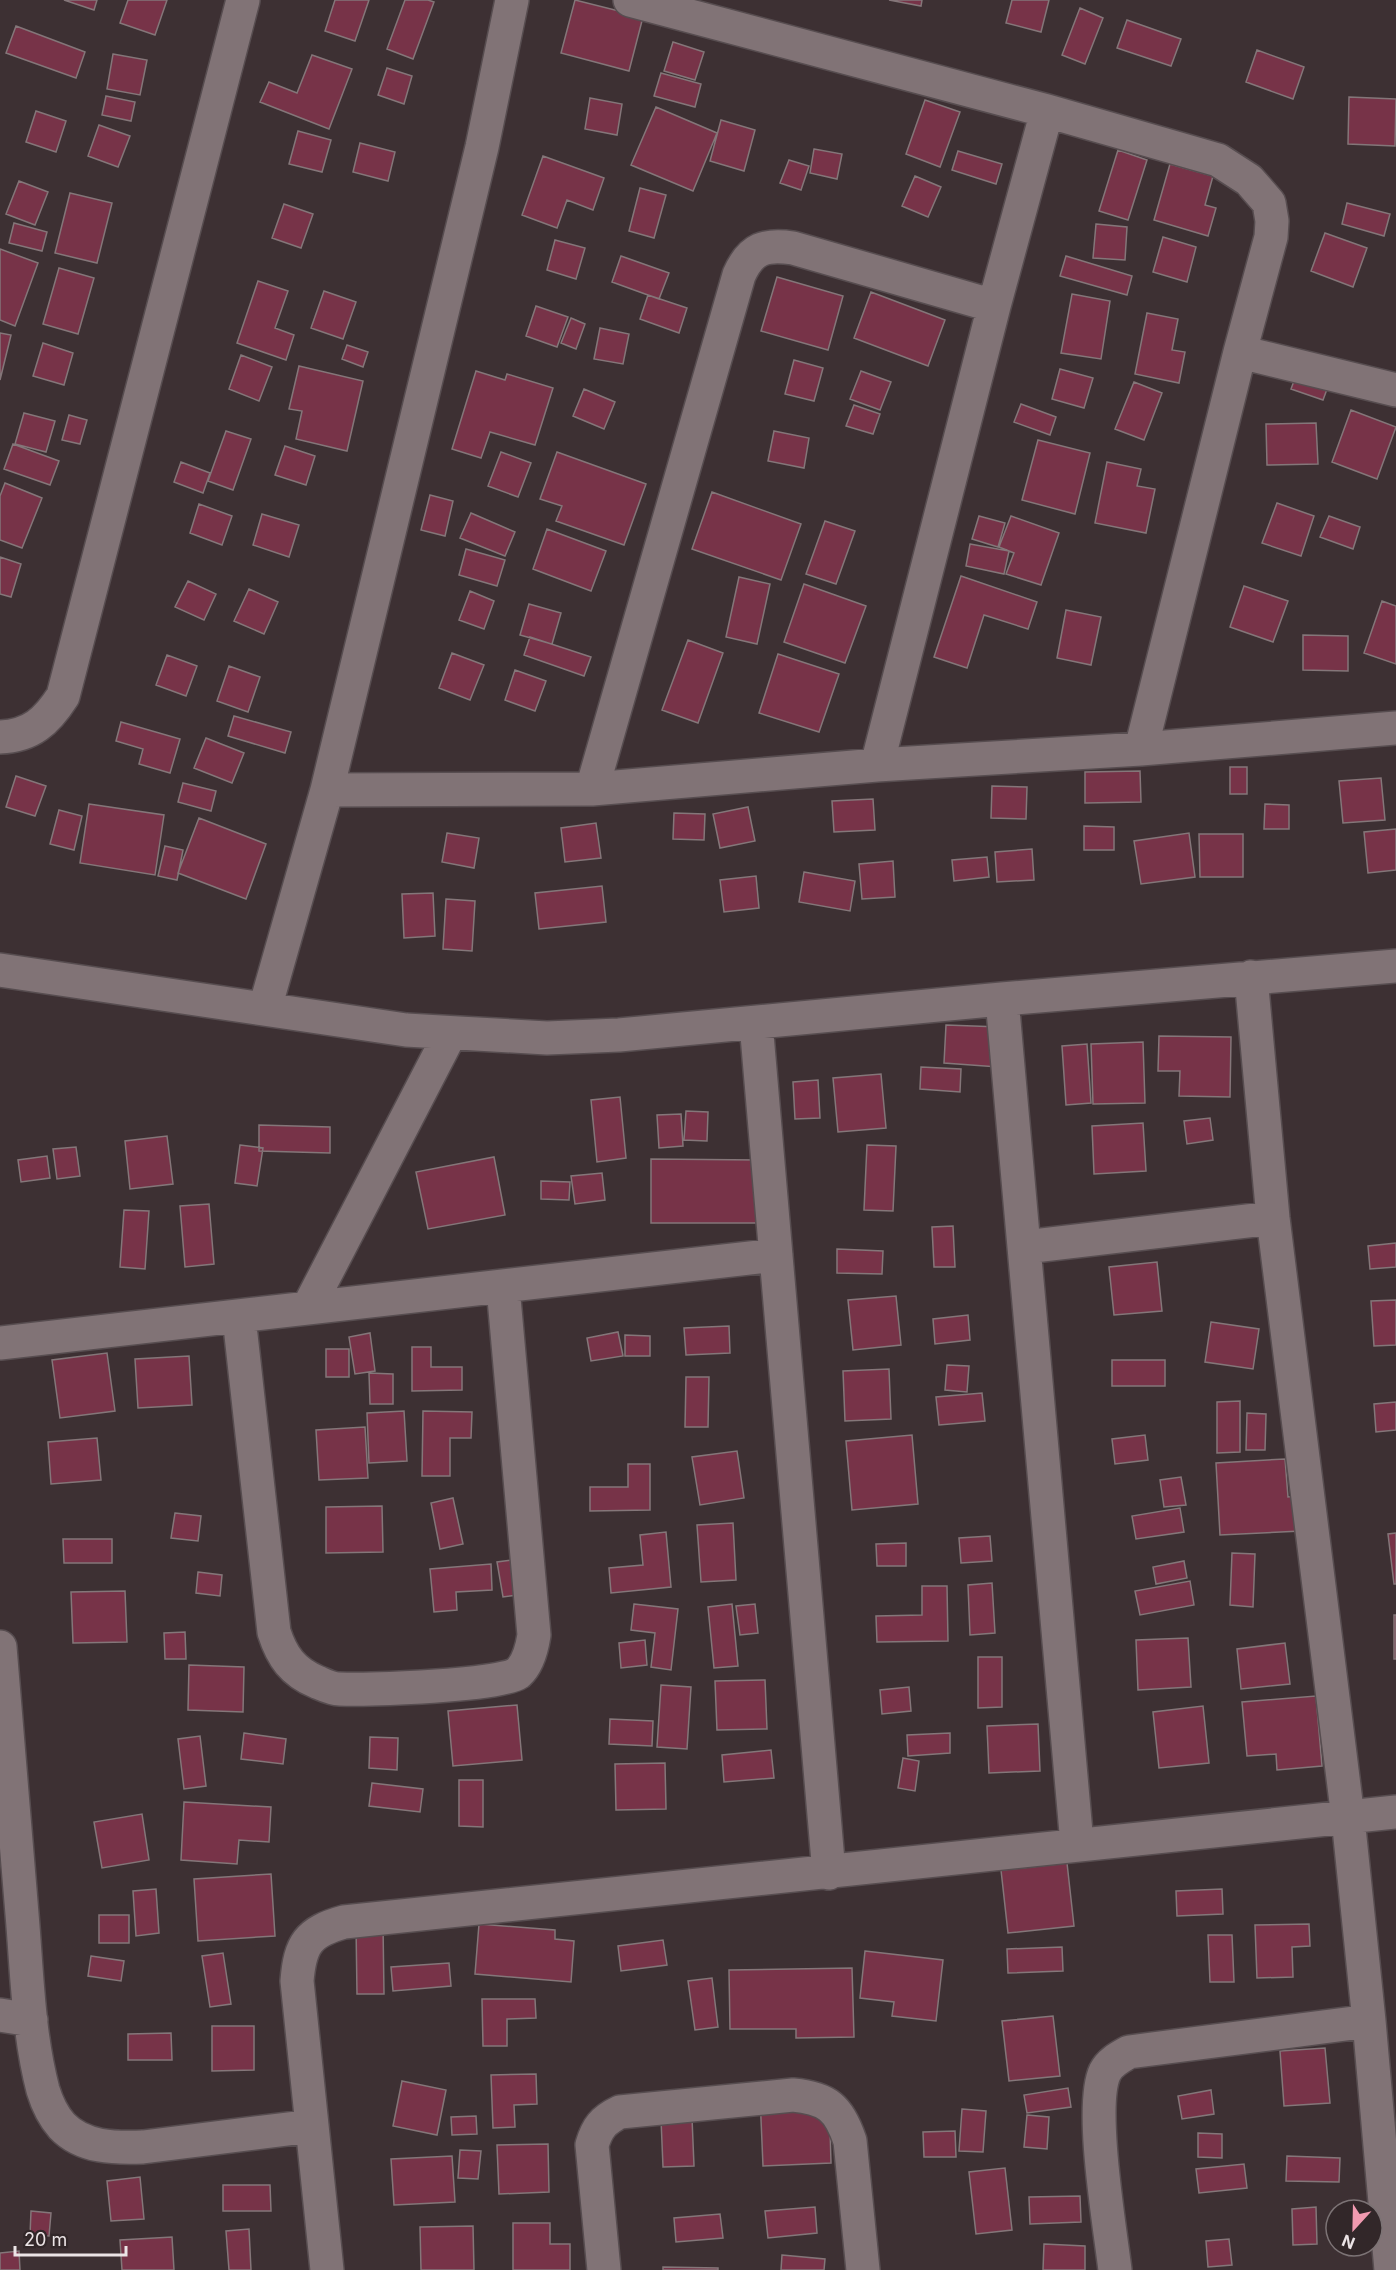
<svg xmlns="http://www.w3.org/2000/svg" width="1396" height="2270" viewBox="0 0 1396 2270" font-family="Inter,sans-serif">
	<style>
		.building { fill: #773348; stroke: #847679; stroke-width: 1.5 }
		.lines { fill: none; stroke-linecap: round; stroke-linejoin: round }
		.minor-casing { stroke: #574d50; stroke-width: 36 }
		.minor { stroke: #817376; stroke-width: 33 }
	</style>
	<rect width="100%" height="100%" fill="#3d3033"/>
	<path class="building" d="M64 0H97L94 10Z
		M128 0H167L155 35 120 23Z
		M335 0H369L355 41 325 31Z
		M405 0H428L434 2 413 59 387 49Z
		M575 0 643 17 629 71 561 53Z
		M889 0H922L921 6Z
		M1012 0H1049L1041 32 1006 23Z
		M1080 8 1103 18 1085 64 1062 55Z
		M1127 20 1181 39 1171 66 1117 48Z
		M16 26 85 52 76 78 6 53Z
		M673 42 704 52 695 80 664 71Z
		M1257 50 1304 67 1293 99 1246 82Z
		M113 54 147 60 140 95 107 89Z
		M312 55 352 69 329 129 260 102 269 82 297 93Z
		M387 68 412 76 404 104 378 95Z
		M661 73 701 84 695 107 654 96Z
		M106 96 135 102 131 121 102 115Z
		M1349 97 1396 99 1395 146 1348 144Z
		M590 98 622 104 617 135 585 129Z
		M925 100 960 112 940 167 906 154Z
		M656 107 717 133 693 191 631 165Z
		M36 111 66 121 56 152 26 142Z
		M721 120 755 130 744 171 710 161Z
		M99 125 130 136 118 167 88 156Z
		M298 131 331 140 322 172 289 164Z
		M360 143 395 152 388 181 353 172Z
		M814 149 842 154 837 179 810 173Z
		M1118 150 1147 160 1128 220 1099 211Z
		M958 151 1002 164 996 184 952 170Z
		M543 156 604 178 593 210 567 200 557 228 522 215Z
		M789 160 809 166 801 190 780 183Z
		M1170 164 1213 176 1205 205 1216 208 1208 236 1154 220Z
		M915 176 941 187 928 217 902 206Z
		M19 181 48 192 35 225 6 214Z
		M640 188 666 195 654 238 629 231Z
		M70 193 112 203 97 263 55 253Z
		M1347 203 1390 214 1384 236 1342 224Z
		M284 204 313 214 301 248 272 238Z
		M14 223 47 232 42 251 9 243Z
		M1096 224 1127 227 1125 260 1093 258Z
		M1325 233 1367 248 1353 287 1311 271Z
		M1163 237 1196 247 1187 282 1153 272Z
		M555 240 585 248 576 279 547 270Z
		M0 249 38 263 15 326 0 320Z
		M621 256 669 273 659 299 612 282Z
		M1066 256 1132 276 1127 295 1060 276Z
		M59 268 94 278 78 334 43 324Z
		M777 277 843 296 828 350 761 331Z
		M258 281 288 291 275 328 294 335 286 360 237 343Z
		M324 291 356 302 343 339 311 328Z
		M871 292 945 320 928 366 854 338Z
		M1072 294 1110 301 1101 359 1061 353Z
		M648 295 687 308 679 333 640 319Z
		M536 306 568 317 557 347 526 336Z
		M1147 313 1178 319 1172 350 1185 352 1179 383 1135 374Z
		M571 318 585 324 576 349 561 343Z
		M600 328 629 334 623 364 594 359Z
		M0 333 11 335 0 380Z
		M43 343 73 353 64 385 33 376Z
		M347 345 368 352 363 367 342 359Z
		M241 355 272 367 259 401 229 389Z
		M794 360 823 368 814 401 785 394Z
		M299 366 363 381 347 451 296 439 302 411 289 409Z
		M1060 369 1093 378 1084 408 1052 399Z
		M1298 370 1330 381 1323 400 1291 389Z
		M476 371 505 380 507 374 553 388 535 445 490 432 481 458 452 449Z
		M861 371 891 382 880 410 850 399Z
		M1134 382 1162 393 1144 440 1115 429Z
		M584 389 615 402 604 429 573 416Z
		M1021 404 1056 417 1050 435 1014 422Z
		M854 405 880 414 873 434 846 426Z
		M1351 410 1396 427 1377 479 1332 462Z
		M24 413 55 421 46 452 15 444Z
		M69 415 87 420 80 444 62 440Z
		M1316 423 1318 464 1267 465 1266 424Z
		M226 431 251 439 233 490 208 481Z
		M774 431 809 438 804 468 768 461Z
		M1038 440 1090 453 1075 514 1022 500Z
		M13 444 59 461 50 485 4 469Z
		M285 446 315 456 306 485 275 475Z
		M501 452 531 463 518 497 488 486Z
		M557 452 646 484 624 545 556 521 562 506 540 499Z
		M181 462 210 473 203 493 174 482Z
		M1107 462 1141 469 1137 486 1155 489 1146 533 1095 523Z
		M5 483 42 498 22 548 0 540V496Z
		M712 492 801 524 781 580 692 549Z
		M430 495 453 501 445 536 421 530Z
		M1277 503 1314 516 1301 556 1262 543Z
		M199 504 232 516 222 545 190 533Z
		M471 513 515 532 505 556 460 538Z
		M262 514 299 525 289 557 253 545Z
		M979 516 1005 523 998 547 972 539Z
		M1011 516 1059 533 1041 585 1006 574 1014 553 999 547Z
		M1329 516 1360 527 1353 549 1320 537Z
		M825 521 855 531 836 584 806 574Z
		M547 529 606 551 591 591 533 569Z
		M970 544 1009 551 1004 574 966 566Z
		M466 549 505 560 497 586 459 575Z
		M0 557 21 564 11 597 0 594Z
		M961 576 1037 602 1028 629 984 615 967 668 934 657Z
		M739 577 770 584 757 644 726 637Z
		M188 581 216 594 204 620 175 607Z
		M804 584 866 606 845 663 784 642Z
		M1244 586 1288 601 1273 642 1230 627Z
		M249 589 278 602 264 634 234 621Z
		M470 591 494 601 484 629 459 620Z
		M1382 601 1396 606V664L1364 653Z
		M529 604 561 613 552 644 520 635Z
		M1066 610 1101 617 1091 665 1057 658Z
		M1303 635 1348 636V671L1303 670Z
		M530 637 591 657 584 676 524 655Z
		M688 640 723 653 698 723 662 710Z
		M452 653 484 665 470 700 439 688Z
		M778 654 839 674 819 732 759 713Z
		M167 655 197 666 186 696 156 685Z
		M229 666 260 677 248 712 217 701Z
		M515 670 546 681 535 711 505 700Z
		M234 716 291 732 285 753 228 736Z
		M121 722 180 739 170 773 139 764 143 749 116 741Z
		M206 738 244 753 232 783 194 768Z
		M1230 767H1247V794H1230Z
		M1140 771 1141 802 1085 803V772Z
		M16 776 46 786 35 816 6 807Z
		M1381 778 1385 820 1343 823 1339 781Z
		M183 783 216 791 211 811 178 802Z
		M992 786 1027 787 1026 819 991 818Z
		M873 799 875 830 834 832 832 801Z
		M89 804 164 815 155 875 80 863Z
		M1265 804 1289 805V829H1264Z
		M748 807 755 841 720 848 713 814Z
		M59 810 82 816 74 850 50 844Z
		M674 813 705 814 704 840 673 839Z
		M199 818 266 844 246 899 178 873Z
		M596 823 601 858 565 862 561 828Z
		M1084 826 1114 827V850H1084Z
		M1396 829V870L1368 873 1364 832Z
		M447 833 479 838 474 868 442 862Z
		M1189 833 1195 877 1141 884 1134 841Z
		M1199 834H1243V877H1200Z
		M165 846 183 850 177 880 158 876Z
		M1032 849 1034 880 997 882 995 852Z
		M987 857 989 877 954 881 952 860Z
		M893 861 895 897 862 899 859 864Z
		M804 872 855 881 850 911 799 902Z
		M756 876 759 908 724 912 720 880Z
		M602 886 606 922 539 929 535 893Z
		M433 893 435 936 404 938 402 894Z
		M446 899 475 901 472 951 443 949Z
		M946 1025 1000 1027 998 1067 944 1063Z
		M1159 1036 1231 1037 1230 1097 1179 1096 1180 1071H1158Z
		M1143 1042 1145 1103 1093 1104 1091 1044Z
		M1087 1044 1091 1103 1066 1105 1062 1046Z
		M921 1067 961 1069 960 1092 920 1089Z
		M881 1074 886 1128 838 1132 833 1078Z
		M818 1080 820 1118 795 1119 793 1082Z
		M620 1097 626 1158 597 1162 591 1100Z
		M686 1111 708 1112 707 1141 684 1140Z
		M681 1114 683 1146 659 1148 657 1115Z
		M1210 1118 1213 1140 1187 1144 1184 1121Z
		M1143 1123 1146 1171 1094 1174 1092 1126Z
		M259 1125 330 1127V1153L259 1151Z
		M167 1136 173 1184 130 1189 125 1141Z
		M240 1145 263 1148 257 1186 235 1183Z
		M867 1145 896 1146 893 1211 864 1210Z
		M76 1147 80 1176 57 1179 53 1149Z
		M47 1156 50 1178 21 1182 18 1160Z
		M494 1157 505 1215 428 1229 416 1172Z
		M651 1159 759 1160V1223H651Z
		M602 1173 605 1200 575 1204 571 1176Z
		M541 1181 570 1182 569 1200 541 1199Z
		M209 1204 214 1264 185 1267 180 1206Z
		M124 1210 149 1211 145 1269 120 1267Z
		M953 1226 955 1267H934L932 1227Z
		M1396 1243V1267L1370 1269 1368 1246Z
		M837 1249 883 1251 882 1274 837 1273Z
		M1157 1262 1162 1311 1114 1315 1109 1267Z
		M896 1296 901 1345 853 1350 848 1300Z
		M1396 1300V1345L1374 1346 1371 1301Z
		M968 1315 970 1340 935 1344 933 1319Z
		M1211 1322 1259 1329 1253 1369 1205 1362Z
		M729 1326 730 1353 686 1355 684 1328Z
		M618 1332 623 1356 591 1361 587 1338Z
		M370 1333 375 1371 355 1374 349 1337Z
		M625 1335 650 1336V1356H625Z
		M412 1347H431V1367H462V1390L412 1391Z
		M326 1349H349V1377H326Z
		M107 1353 115 1411 60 1418 52 1360Z
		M189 1356 192 1405 138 1408 135 1359Z
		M1112 1360H1165V1386H1112Z
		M947 1365 969 1366 967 1392 945 1390Z
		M889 1369 891 1419 845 1421 843 1371Z
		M369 1373 393 1374V1404H370Z
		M686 1377H709L708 1427H685Z
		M982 1393 985 1421 939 1425 936 1397Z
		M1240 1401V1452L1217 1453V1402Z
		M1396 1402V1430L1376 1432 1374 1404Z
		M404 1411 407 1461 369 1463 367 1413Z
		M423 1411 472 1412 471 1438H450V1476H422Z
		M1247 1413 1266 1414 1265 1450H1246Z
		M365 1427 368 1478 319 1480 316 1430Z
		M912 1435 918 1504 852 1510 846 1441Z
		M1145 1435 1148 1460 1115 1464 1112 1439Z
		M97 1438 101 1480 51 1484 48 1442Z
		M737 1451 744 1498 700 1505 692 1457Z
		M1285 1459 1288 1497 1299 1496 1301 1531 1220 1535 1216 1463Z
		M628 1464H650V1510L590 1511V1487H628Z
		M1181 1477 1186 1505 1164 1507 1160 1480Z
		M453 1498 463 1544 440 1549 431 1503Z
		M382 1506 383 1552 326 1553V1507Z
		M1180 1508 1184 1532 1136 1539 1132 1516Z
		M175 1513 201 1516 198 1541 171 1538Z
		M733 1523 736 1580 701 1582 697 1525Z
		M666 1532 671 1587 611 1593 609 1568 643 1565 640 1535Z
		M1396 1533V1584H1394L1388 1534Z
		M990 1536 992 1561 961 1563 959 1538Z
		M63 1539H112V1563H64Z
		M906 1543V1566H877L876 1544Z
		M1232 1553 1255 1554 1253 1607 1230 1605Z
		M520 1559 525 1594 503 1597 497 1562Z
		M1184 1561 1187 1578 1156 1584 1153 1567Z
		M491 1564 492 1590 456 1592 457 1610 434 1612 430 1569Z
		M198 1572 222 1575 220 1596 196 1593Z
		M1190 1581 1194 1605 1140 1615 1135 1591Z
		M992 1583 995 1633 970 1635 968 1585Z
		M922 1586H947L948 1641 877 1642 876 1616 922 1615Z
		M125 1591 127 1642 73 1643 71 1592Z
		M634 1604 678 1609 671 1670 651 1667 655 1633 631 1630Z
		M732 1604 738 1666 714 1668 708 1607Z
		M755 1604 758 1633 740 1635 736 1606Z
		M1394 1615H1396V1659H1394Z
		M185 1632 186 1659H165L164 1633Z
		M1188 1638 1191 1687 1138 1690 1136 1640Z
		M645 1640 647 1665 621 1668 619 1643Z
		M1285 1643 1290 1684 1241 1689 1237 1649Z
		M978 1657H1002V1707L978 1708Z
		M189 1665 244 1667 243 1712 188 1710Z
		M765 1680 767 1729 717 1730 715 1681Z
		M661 1685 691 1687 687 1749 657 1747Z
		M909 1687 911 1711 882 1714 880 1690Z
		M1316 1696 1322 1766 1277 1770 1276 1754 1247 1756 1242 1702Z
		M517 1705 522 1760 453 1766 448 1711Z
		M1203 1706 1209 1763 1159 1768 1153 1712Z
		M610 1719 653 1721 652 1746 609 1744Z
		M1038 1724 1040 1771 989 1773 987 1726Z
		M244 1733 286 1739 283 1764 241 1759Z
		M950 1733V1753L908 1756 907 1735Z
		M200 1736 206 1786 184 1789 178 1739Z
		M370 1737 398 1738 397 1770 369 1768Z
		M771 1750 774 1778 724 1782 722 1755Z
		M903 1758 919 1761 915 1791 898 1788Z
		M665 1763 666 1809 616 1810 615 1764Z
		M459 1780H483V1827L459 1826Z
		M372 1783 423 1789 420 1812 369 1806Z
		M184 1802 271 1807 269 1842 239 1840 237 1864 181 1860Z
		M142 1814 149 1860 102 1868 94 1822Z
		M1067 1863 1074 1926 1008 1933 1001 1870Z
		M271 1874 275 1936 198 1941 194 1879Z
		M156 1889 159 1933 136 1936 133 1891Z
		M1222 1889 1223 1914 1177 1916 1176 1891Z
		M99 1915H129V1943H99Z
		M479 1924 555 1930V1939L574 1941 571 1982 475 1974Z
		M1309 1924 1310 1946 1292 1947 1293 1977 1257 1978 1255 1925Z
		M356 1925H383L384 1994H357Z
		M1208 1935H1232L1234 1982H1210Z
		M663 1940 667 1965 621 1971 618 1946Z
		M1062 1947 1063 1971 1008 1973 1007 1949Z
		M865 1951 943 1960 936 2021 892 2016 894 2002 860 1998Z
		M223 1953 231 2004 210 2007 202 1956Z
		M91 1956 124 1961 121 1981 88 1976Z
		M449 1963 451 1986 393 1991 391 1967Z
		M852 1968 854 2037 796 2038V2029H730L729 1970Z
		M712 1978 718 2027 695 2030 688 1981Z
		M482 1999H535L536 2018 507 2019V2046H483Z
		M1053 2016 1060 2076 1009 2081 1002 2021Z
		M212 2026H254V2070L212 2071Z
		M171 2033 172 2060H128V2034Z
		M1325 2048 1330 2103 1284 2106 1280 2051Z
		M536 2074 537 2104 514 2105 515 2127 493 2128 491 2075Z
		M402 2081 446 2090 437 2135 393 2126Z
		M1068 2088 1071 2107 1027 2113 1024 2095Z
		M1211 2090 1214 2114 1182 2119 1178 2096Z
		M829 2093 831 2163 763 2166 760 2096Z
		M962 2109 986 2111 983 2152 959 2151Z
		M1027 2115 1049 2117 1047 2149 1024 2147Z
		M476 2116 477 2134 452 2135 451 2117Z
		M692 2118 694 2166 663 2167 661 2119Z
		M955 2131 956 2157H924L923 2132Z
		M1198 2133 1222 2134V2158L1198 2157Z
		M548 2144 549 2192 499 2194 497 2145Z
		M460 2150 481 2151 478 2179 458 2178Z
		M452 2156 455 2202 394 2205 391 2159Z
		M1287 2156 1340 2158 1339 2182 1286 2181Z
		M1244 2164 1247 2188 1199 2193 1196 2169Z
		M1005 2168 1012 2230 976 2234 969 2172Z
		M140 2177 144 2219 111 2221 107 2181Z
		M223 2185H270L271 2211H223Z
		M1080 2196 1081 2222 1030 2224 1029 2197Z
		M815 2207 817 2233 768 2238 765 2211Z
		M1316 2207 1317 2244 1293 2245 1292 2209Z
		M31 2211 51 2213 49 2236 30 2235Z
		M720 2214 723 2238 676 2242 674 2218Z
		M513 2223H550V2244H570V2270H513Z
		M473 2226 474 2270H421L420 2227Z
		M249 2229 251 2270H229L226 2231Z
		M172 2237 174 2270H122L120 2240Z
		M1229 2239 1232 2265 1208 2267 1206 2241Z
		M1044 2244 1085 2246V2270H1043Z
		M19 2251 20 2270H0V2253Z
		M782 2255 825 2259 824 2270H781Z
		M663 2267 718 2268V2270H663Z"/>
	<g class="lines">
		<g class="minor-casing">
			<path id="minor" d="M630 0 1047 111 1218 160 1249 180 1269 203 1272 221 1271 237 1240 352 1141 749
				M1240 352 1396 390
				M0 737C31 736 47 721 63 696L243 0
				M877 765 994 306 1047 111
				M592 789 739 275C751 248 765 244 793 248L994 306
				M327 790 592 789 877 765 1141 749 1396 728
				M0 970 406 1030 547 1038 619 1035 1002 999 1396 966
				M1251 977 1273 1218 1348 1818 1369 2021 1391 2270
				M1002 999 1077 1844
				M265 1008 327 790 482 147 512 0
				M756 1023 829 1873
				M1025 1247 1273 1218
				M308 1308 450 1034
				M239 1317 274 1632C282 1657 293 1672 317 1682 324 1685 332 1689 339 1689 368 1690 500 1686 518 1673 528 1664 532 1648 534 1635L503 1287
				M0 1343 776 1255
				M0 1647C7 1736 15 1825 22 1914 27 1972 28 2033 43 2090 47 2103 53 2116 62 2126 83 2148 115 2148 143 2147L312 2126
				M0 2015 31 2020
				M327 2270 297 1981C300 1944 308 1932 344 1922L1396 1812
				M604 2270 592 2145C597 2128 603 2120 620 2112L793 2095C827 2098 839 2108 850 2141L863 2270
				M1115 2270C1110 2228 1089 2106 1105 2072 1110 2062 1120 2057 1129 2052L1369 2021"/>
		</g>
		<use href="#minor" class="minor"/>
	</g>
	<g transform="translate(1354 2228) rotate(202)"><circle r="28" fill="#322729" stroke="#7c7375" stroke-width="1.5"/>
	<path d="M0-4.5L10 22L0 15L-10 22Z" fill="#f19ab0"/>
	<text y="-9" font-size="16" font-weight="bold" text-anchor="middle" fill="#ece4e6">N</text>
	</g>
	<path d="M15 2246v9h111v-9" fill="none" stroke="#ece4e6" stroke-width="3"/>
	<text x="24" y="2246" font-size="18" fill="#ece4e6" stroke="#322729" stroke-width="4.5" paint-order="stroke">20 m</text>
</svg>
